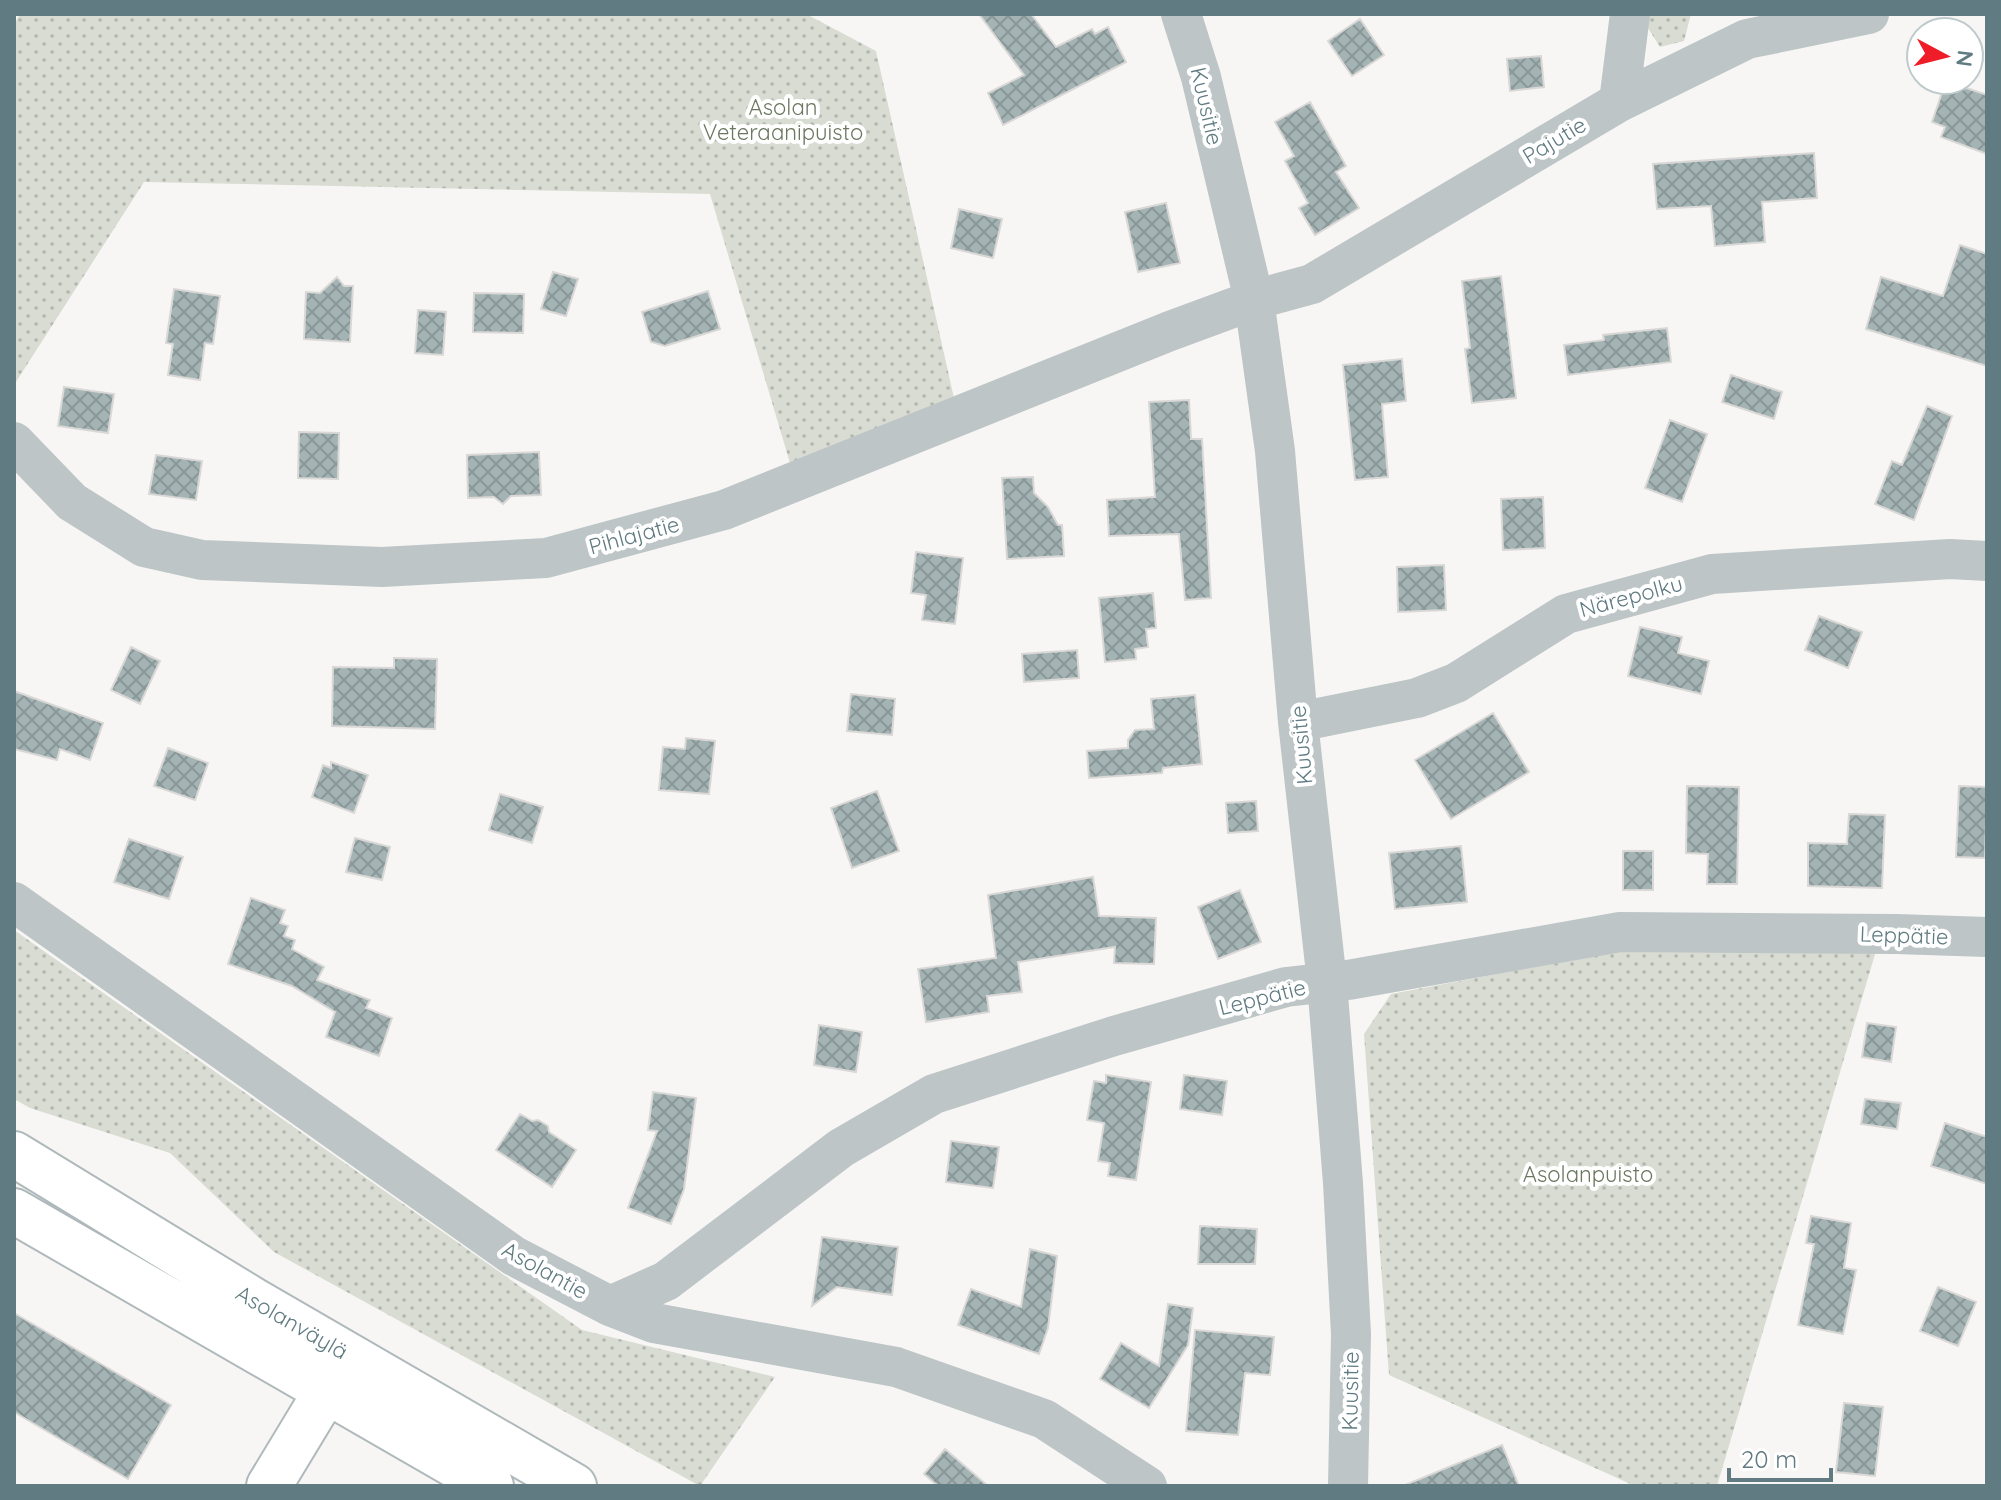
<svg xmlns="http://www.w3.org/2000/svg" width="2001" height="1500" viewBox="0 0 2001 1500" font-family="Quicksand,sans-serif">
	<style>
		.park { fill: url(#park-dots) }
		.building { fill: url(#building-cross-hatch); stroke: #d9d8d6; stroke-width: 2 }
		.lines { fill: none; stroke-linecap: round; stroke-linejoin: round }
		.secondary-casing { stroke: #afb9bb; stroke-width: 48 }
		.street { stroke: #bdc5c6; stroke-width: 40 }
		.secondary { stroke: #fff; stroke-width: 44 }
		.labels { text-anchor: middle; stroke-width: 8; stroke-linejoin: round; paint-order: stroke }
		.street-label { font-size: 22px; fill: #607b81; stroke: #fff }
		.park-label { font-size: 22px; fill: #6b7860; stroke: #fff }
	</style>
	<defs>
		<pattern id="park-dots" width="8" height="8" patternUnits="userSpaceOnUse" patternTransform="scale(2)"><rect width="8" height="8" fill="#d9dcd2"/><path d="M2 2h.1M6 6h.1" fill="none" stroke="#b3b7b0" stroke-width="1.8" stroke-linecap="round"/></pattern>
		<pattern id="building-cross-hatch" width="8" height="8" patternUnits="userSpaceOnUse" patternTransform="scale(2)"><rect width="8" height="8" fill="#a4b3b4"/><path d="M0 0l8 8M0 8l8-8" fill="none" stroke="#899798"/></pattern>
	</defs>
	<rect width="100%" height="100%" fill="#f7f6f4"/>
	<path class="park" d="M20 14H806L876 51 954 398 790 463 710 194 144 182 14 385V25Z
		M1642 14H1691L1684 41 1660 47 1641 17Z
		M14 930 582 1330 775 1377 700 1486 274 1252 170 1153 30 1108 14 1099Z
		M1651 945 1876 951 1717 1486H1635L1389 1375 1364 1034 1391 994Z"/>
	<path class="building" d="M979 14H1031L1056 47 1092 29 1095 34 1108 27 1126 62 1003 125 988 93 1024 75Z
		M1360 19 1384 55 1352 76 1328 41Z
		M1541 56 1544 87 1510 91 1507 59Z
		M1946 81 1987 95V154L1941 137 1945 127 1932 122Z
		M1310 102 1346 166 1336 172 1359 208 1315 235 1299 208 1308 203 1285 161 1294 156 1275 122Z
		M1814 153 1817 198 1762 202 1765 242 1715 246 1711 206 1657 209 1653 164Z
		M1166 203 1180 263 1138 272 1125 212Z
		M959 209 1002 219 993 258 951 248Z
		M1960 245 1987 254V366L1866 329 1881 277 1943 296Z
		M553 272 578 279 566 316 541 309Z
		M1501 276 1516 398 1472 403 1465 349 1470 348 1462 281Z
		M337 277 344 286H353L350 342 304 339 306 292 320 293Z
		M174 289 220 296 213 344 205 343 200 380 168 375 173 344 166 343Z
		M708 291 720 329 665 346 651 342 642 312Z
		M474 293 524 294 523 333 473 332Z
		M418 310 446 312 443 355 415 353Z
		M1667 328 1671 362 1568 375 1564 345 1604 340 1603 335Z
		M1402 359 1406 401 1382 404 1388 477 1355 480 1343 365Z
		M1731 375 1782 392 1774 419 1722 402Z
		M64 387 114 394 108 433 58 426Z
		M1189 400 1191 439H1202L1211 598 1185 600 1179 534 1109 536 1107 500 1155 497 1149 402Z
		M1927 406 1952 416 1914 520 1875 504 1892 461 1902 465Z
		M1670 420 1707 434 1682 502 1645 488Z
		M299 432 339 433 338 479 298 478Z
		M539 452 541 495 511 496 503 504 494 497 468 498 467 455Z
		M156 455 202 461 196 500 149 494Z
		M1033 477 1034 493 1048 507 1058 525H1062L1064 556 1007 559 1002 478Z
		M1543 497 1545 548 1503 550 1501 499Z
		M916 552 963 558 955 624 922 620 926 595 911 593Z
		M1444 565 1446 610 1398 612 1397 567Z
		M1153 593 1156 628 1146 629 1148 647 1135 649 1136 659 1105 662 1099 598Z
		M1819 616 1862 632 1848 668 1805 650Z
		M1640 627 1682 637 1678 653 1709 661 1701 694 1628 676Z
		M131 647 160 661 140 704 111 690Z
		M1077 650 1079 678 1024 682 1022 654Z
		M394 658 437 659 435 729 332 726 333 667 394 668Z
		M14 691 103 723 90 760 60 749 57 760 14 749Z
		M851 694 895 699 892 735 847 731Z
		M1195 695 1202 764 1163 768 1162 773 1089 778 1087 751 1128 748V740L1135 730 1154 729 1151 699Z
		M1493 713 1529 772 1451 819 1415 760Z
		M686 738 715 741 709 794 659 790 663 747 685 749Z
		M168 748 208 763 195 800 154 786Z
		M331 762 368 775 354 813 312 797 323 765 331 768Z
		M1687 786 1739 787 1737 884H1707L1708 854 1686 853Z
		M1959 786 1987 787 1985 858 1956 857Z
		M877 791 899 851 852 868 831 808Z
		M500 794 543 807 532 843 489 830Z
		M1256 801 1258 831 1228 833 1226 803Z
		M1849 814 1885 815 1882 888 1808 886V843L1847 844Z
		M355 838 390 847 382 880 346 872Z
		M129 839 183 857 169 899 114 882Z
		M1461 846 1467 902 1395 909 1389 853Z
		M1623 851H1653V890H1623Z
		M1093 877 1099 916 1156 918 1154 964 1114 963 1115 947 1018 962 1022 992 987 996 989 1012 926 1022 918 969 996 958 988 895Z
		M1240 890 1261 942 1218 959 1198 907Z
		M251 898 285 910 280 923 288 926 284 936 295 940 292 949 324 967 317 980 370 1000 366 1008 392 1018 379 1056 326 1037 335 1012 292 986 228 964Z
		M1867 1023 1896 1027 1891 1062 1862 1057Z
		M819 1025 862 1032 856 1072 814 1065Z
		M1106 1075 1151 1082 1136 1180 1108 1176 1110 1163 1098 1161 1104 1123 1087 1120 1094 1081 1106 1083Z
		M1184 1075 1227 1081 1222 1115 1180 1109Z
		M653 1092 696 1098 684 1189 671 1224 628 1208 657 1131 648 1130Z
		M1865 1099 1901 1103 1897 1129 1861 1124Z
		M520 1114 532 1121 538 1120 548 1126 549 1132 576 1150 552 1187 496 1150Z
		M1945 1123 1987 1137V1184L1931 1166Z
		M951 1141 999 1147 993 1188 946 1182Z
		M1811 1216 1851 1223 1844 1268 1856 1270 1843 1334 1798 1325 1814 1244 1806 1243Z
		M1200 1226 1257 1229 1255 1264H1198Z
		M822 1237 898 1247 892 1295 837 1287 812 1306Z
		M1030 1249 1057 1256 1048 1328 1039 1354 958 1325 971 1289 1021 1307Z
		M1938 1287 1976 1302 1958 1346 1920 1331Z
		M1168 1304 1193 1308 1188 1345 1149 1408 1100 1379 1121 1343 1159 1366Z
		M14 1313 171 1405 128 1479 14 1412Z
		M1195 1330 1274 1337 1270 1375 1245 1373 1238 1435 1186 1431Z
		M1844 1403 1883 1407 1875 1476 1836 1472Z
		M1502 1445 1519 1486H1406L1405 1485Z
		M945 1449 988 1486H938L924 1474Z"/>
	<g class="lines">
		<g class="secondary-casing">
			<path id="secondary" d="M14 1154 253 1300 574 1486
				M14 1211 491 1486
				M269 1486 341 1367"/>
		</g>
		<path class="street" d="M1181 14 1201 77 1254 300 1275 451 1298 722 1327 982 1343 1183 1351 1334 1348 1486
			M1619 102 1630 14
			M14 442 72 502 144 547 202 560 382 567 546 558 724 510 1170 331 1254 300 1312 284 1619 102 1747 39 1869 14
			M1298 722 1417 698 1456 683 1566 614 1712 574 1950 559 1987 561
			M14 902 514 1256 610 1306 654 1323 896 1367 1044 1419 1147 1486
			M610 1306 666 1281 841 1148 934 1094 1114 1036 1286 987 1348 980 1620 932 1896 934 1987 937"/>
		<use href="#secondary" class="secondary"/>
	</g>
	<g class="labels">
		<g class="street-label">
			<text transform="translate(1207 106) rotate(77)" y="8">Kuusitie</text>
			<text transform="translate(1554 140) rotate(-31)" y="8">Pajutie</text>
			<text transform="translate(634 535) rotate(-15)" y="8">Pihlajatie</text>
			<text transform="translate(1631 596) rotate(-15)" y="8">Närepolku</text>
			<text transform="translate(1301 745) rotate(-95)" y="8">Kuusitie</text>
			<text transform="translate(1904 935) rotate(2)" y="8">Leppätie</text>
			<text transform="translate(1262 997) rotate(-14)" y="8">Leppätie</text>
			<text transform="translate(545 1270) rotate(29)" y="8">Asolantie</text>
			<text transform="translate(292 1322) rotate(30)" y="8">Asolanväylä</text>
			<text transform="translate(1350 1391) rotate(-89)" y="8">Kuusitie</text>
		</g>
		<g class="park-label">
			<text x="783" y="115">Asolan<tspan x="783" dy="25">Veteraanipuisto</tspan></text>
			<text x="1588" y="1182">Asolanpuisto</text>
		</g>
	</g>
	<rect width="2001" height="1500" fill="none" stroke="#607b81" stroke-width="32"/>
	<g transform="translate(1945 56) rotate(97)"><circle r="38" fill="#ffffff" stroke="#bfcacd" stroke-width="2"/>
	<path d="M0-6L14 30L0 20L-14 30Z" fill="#ee1d27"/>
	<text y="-12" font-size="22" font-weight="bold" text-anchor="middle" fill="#607b81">N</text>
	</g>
	<path d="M1729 1468v12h102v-12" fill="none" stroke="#607b81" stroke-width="4"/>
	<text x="1741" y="1468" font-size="24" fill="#607b81" stroke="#ffffff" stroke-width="6" paint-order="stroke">20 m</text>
</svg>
